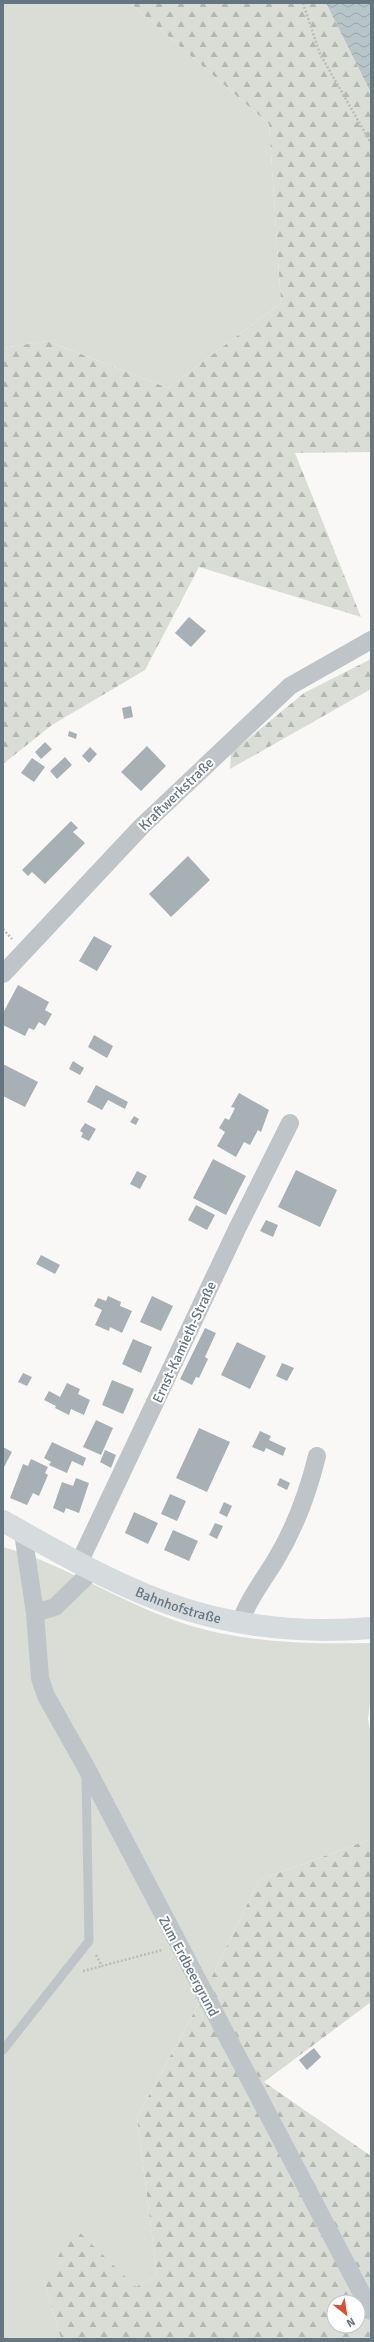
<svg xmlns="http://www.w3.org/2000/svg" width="374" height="2342" viewBox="0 0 374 2342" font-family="Signika,sans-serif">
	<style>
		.green { fill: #d9ddd5 }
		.forest { fill: url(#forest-firs); fill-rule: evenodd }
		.water { fill: url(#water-waves) }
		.building { fill: #a7b0b5 }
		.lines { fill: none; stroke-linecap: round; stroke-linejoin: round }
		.path { stroke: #babdc0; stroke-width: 2.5; stroke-dasharray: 2 2; stroke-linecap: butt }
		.lane { stroke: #bfc4c8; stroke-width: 9 }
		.street { stroke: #bfc4c8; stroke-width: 18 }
		.secondary { stroke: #d6dbde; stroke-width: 22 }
		.labels { text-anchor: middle; stroke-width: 4; stroke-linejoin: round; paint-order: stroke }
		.street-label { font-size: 14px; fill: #657680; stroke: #fff }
	</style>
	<defs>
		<pattern id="forest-firs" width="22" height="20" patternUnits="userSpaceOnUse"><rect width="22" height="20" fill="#d9ddd5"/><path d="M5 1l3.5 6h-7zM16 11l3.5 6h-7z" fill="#b4b8b2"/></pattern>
		<pattern id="water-waves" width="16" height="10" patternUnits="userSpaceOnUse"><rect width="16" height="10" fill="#b8c5c8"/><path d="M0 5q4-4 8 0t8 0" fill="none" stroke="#99a5a8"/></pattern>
	</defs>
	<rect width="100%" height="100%" fill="#f9f8f6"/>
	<path class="green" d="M3 3H130L269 124 281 303 168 388 47 341 3 348Z
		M3 1547C16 1551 30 1555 43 1561 91 1581 135 1608 185 1624 245 1643 308 1644 371 1643V1696L368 1719 371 1735V1839L259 1880 196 2009 137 2117 157 2275 136 2287 44 2280 61 2339H3Z"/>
	<path class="forest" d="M130 3H326L371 93V452L295 453 361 617 199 567 145 670 52 725 3 764V348L47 341 168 388 281 303 269 124Z
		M371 659V689L230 769 231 753 304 693Z
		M371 1839V2002L264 2082 371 2156V2339H61L44 2280 75 2228 136 2287 157 2275 137 2117 196 2009 259 1880ZM334 2302H358V2326H334Z"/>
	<path class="water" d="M326 3H371V93Z"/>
	<path class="building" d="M189 617 206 631 191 647 175 633Z
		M131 706 133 717 124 719 122 708Z
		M69 731 77 734 76 739 68 736Z
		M45 742 52 749 41 759 35 752Z
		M147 746 166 766 141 791 121 772Z
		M90 747 97 754 89 763 82 756Z
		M65 757 72 765 57 779 50 771Z
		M32 758 45 767 34 782 21 773Z
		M71 821 78 828 73 832 85 843 45 884 32 872 28 876 22 870Z
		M188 856 210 880 171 917 149 894Z
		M94 936 112 946 97 971 79 961Z
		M18 985 49 1002 45 1010 52 1014 45 1026 39 1022 34 1030 29 1028 25 1036 3 1025V1013Z
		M94 1035 113 1046 107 1058 88 1047Z
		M73 1061 84 1068 80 1075 69 1069Z
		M3 1064 38 1082 25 1107 3 1096Z
		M96 1085 128 1102 125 1109 108 1100 102 1110 87 1102Z
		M239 1093 269 1110 261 1132 258 1130 250 1145 244 1142 236 1157 217 1146 225 1132 219 1128 225 1118 229 1120 235 1108 231 1107Z
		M134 1116 139 1119 136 1125 130 1122Z
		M85 1123 96 1129 89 1141 81 1137 83 1133 80 1131Z
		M213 1159 246 1176 226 1215 193 1198Z
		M296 1170 337 1190 320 1227 278 1207Z
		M137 1171 147 1176 140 1189 130 1184Z
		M196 1205 215 1215 207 1230 188 1220Z
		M266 1220 278 1225 273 1237 260 1231Z
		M41 1255 60 1265 55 1274 36 1264Z
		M108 1296 121 1302 120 1306 132 1311 122 1333 110 1327 109 1331 95 1325 102 1310 94 1306 98 1298 106 1301Z
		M152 1296 173 1306 161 1331 140 1322Z
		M205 1328 216 1333 205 1357 208 1359 199 1378 196 1377 192 1385 180 1379Z
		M133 1339 152 1347 141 1373 122 1364Z
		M237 1342 266 1356 250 1389 221 1375Z
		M282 1363 294 1368 287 1381 276 1376Z
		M23 1373 32 1377 27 1386 18 1382Z
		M112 1380 134 1389 123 1414 102 1405Z
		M67 1383 80 1389 78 1394 90 1400 84 1415 71 1409 69 1415 55 1408 56 1406 44 1400 49 1391 60 1397Z
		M96 1420 113 1428 101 1455 83 1447Z
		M199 1428 230 1442 207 1492 176 1478Z
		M260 1431 271 1436 269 1440 286 1448 283 1456 266 1448 264 1452 252 1447Z
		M52 1442 86 1458 83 1466 72 1461 67 1473 49 1465 51 1462 44 1458Z
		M3 1447 12 1452 3 1469Z
		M105 1450 116 1455 111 1468 100 1462Z
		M31 1459 48 1467 45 1473 48 1475 39 1496 33 1493 27 1505 10 1498 23 1464 28 1466Z
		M76 1478 89 1483 79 1513 66 1508 64 1513 53 1508 62 1482 73 1486Z
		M280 1478 290 1483 287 1490 277 1485Z
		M170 1494 186 1501 177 1521 161 1514Z
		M224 1502 232 1506 227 1517 219 1513Z
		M134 1512 158 1523 148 1544 125 1533Z
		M215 1523 223 1526 217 1539 209 1535Z
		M173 1530 198 1541 189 1561 164 1550Z
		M314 2048 321 2057 307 2070 299 2060Z"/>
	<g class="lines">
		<path class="path" d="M303 3 320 54 371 143
			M3 929 12 939
			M96 1955 102 1966 162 1950
			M83 1971 102 1966"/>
		<path class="lane" d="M3 2050 89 1941 86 1775"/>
		<path class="street" d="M3 974 141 827 290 686 371 640
			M23 1533 35 1613 40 1678 46 1696 86 1767 371 2311
			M79 1563 237 1229 290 1123
			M35 1613 55 1607 93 1570
			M240 1623C248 1600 262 1582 275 1561 295 1528 308 1493 317 1456"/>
		<path class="secondary" id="s1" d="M3 1521C63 1555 125 1591 191 1611 249 1628 311 1633 371 1628"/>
	</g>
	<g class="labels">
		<g class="street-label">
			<text transform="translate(176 794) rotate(-44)" y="5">Kraftwerkstraße</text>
			<text transform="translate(184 1342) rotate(-65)" y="5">Ernst-Kamieth-Straße</text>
			<text dy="5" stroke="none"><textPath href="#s1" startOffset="195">Bahnhofstraße</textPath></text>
			<text transform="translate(189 1966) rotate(62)" y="5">Zum Erdbeergrund</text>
		</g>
	</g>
	<rect width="374" height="2342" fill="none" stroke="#657680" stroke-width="8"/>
	<g transform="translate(346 2314) rotate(150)"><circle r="19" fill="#ffffff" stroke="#c1c8cc"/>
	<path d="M0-3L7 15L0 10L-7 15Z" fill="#dc4e33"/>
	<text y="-6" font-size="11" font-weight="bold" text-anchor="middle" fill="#657680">N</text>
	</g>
</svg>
